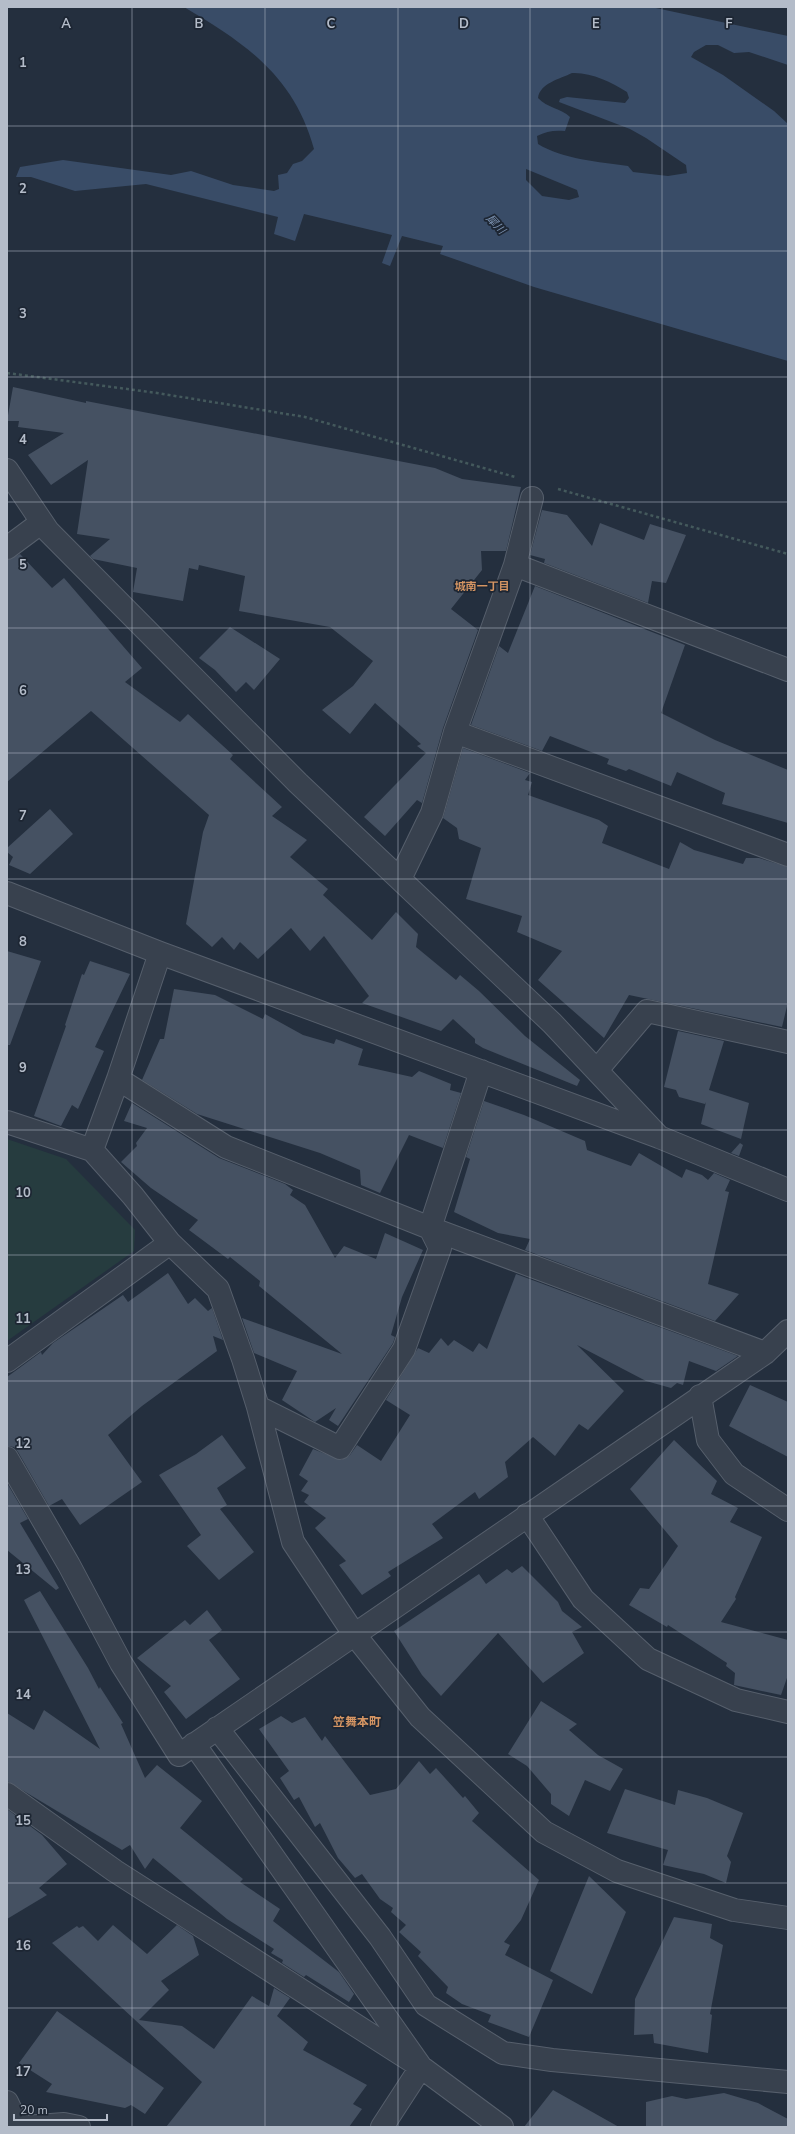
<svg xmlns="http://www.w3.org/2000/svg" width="795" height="2134" viewBox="0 0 795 2134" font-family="'Nunito Sans','Noto Sans JP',sans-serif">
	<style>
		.green { fill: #263c3f }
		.water { fill: #394c67; fill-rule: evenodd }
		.building { fill: #455162 }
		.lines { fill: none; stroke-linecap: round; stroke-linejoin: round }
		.minor-casing { stroke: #565f6c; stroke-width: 24 }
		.path { stroke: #44595c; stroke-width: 2.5; stroke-dasharray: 3 3; stroke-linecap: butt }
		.minor { stroke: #38414e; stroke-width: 22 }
		.grid { fill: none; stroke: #b4bcc9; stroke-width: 1; stroke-opacity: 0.55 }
		.labels { text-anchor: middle; stroke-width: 3.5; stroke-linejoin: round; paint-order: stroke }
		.water-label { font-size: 11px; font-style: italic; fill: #7c92b1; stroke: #1d2633 }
		.neighbourhood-label { font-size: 11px; font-weight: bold; fill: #d59563; stroke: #1d2633 }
		.quarter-label { font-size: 12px; font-weight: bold; fill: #d59563; stroke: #1d2633 }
		.grid-label { font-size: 13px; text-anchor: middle; font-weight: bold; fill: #b4bcc9; stroke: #1d2633; stroke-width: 3.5; stroke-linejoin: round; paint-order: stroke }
	</style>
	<rect width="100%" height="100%" fill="#242f3e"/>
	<path class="green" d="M7 1139 66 1159 135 1230 134 1251 7 1341Z"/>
	<path class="water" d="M184 7H651L788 36V65L749 52 734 53 718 45H706L694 52 691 57 723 75 774 111 788 124V361L534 287 440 254 443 246 402 236 390 266 382 263 392 235 304 214 295 241 274 234 278 217 146 184 75 191 31 177H16L20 167 63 160 171 175 191 171 233 185 274 191 279 189 278 175 287 173 293 164 302 161 314 149C294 76 245 43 184 7ZM572 73C591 72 611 82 627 92L629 98 625 103 567 97 560 99 559 102 630 129 646 138 686 165 687 173 668 176 633 172 628 166C600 162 562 159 538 144L537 136C546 131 555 130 565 131L570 117C561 108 547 108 538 98 540 83 560 79 572 73ZM526 169 577 190 579 197 569 200 542 196 526 180Z"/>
	<path class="building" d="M13 387 86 403V401L435 468 462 479 521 487 506 551H481L482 570 451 609 478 630 443 728 422 803 417 800 385 836 364 817 426 753 417 746 421 744 375 703 350 734 322 710 353 686 373 661 330 627 239 611 245 576 199 565 198 570 189 568 183 601 133 592 137 568 93 559 90 556 110 539 77 534 88 460 51 485 28 455 64 433 18 427 19 421H7Z
		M542 510 567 515 592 546 600 523 644 540 650 524 686 535 666 583 652 581 648 603 544 563 545 559 530 555Z
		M20 554 52 588 64 578 142 668 125 682 180 722 188 714 233 755 230 759 282 807 272 816 307 840 290 857 328 889 323 895 372 940 396 912 418 934 416 947 456 980 460 975 479 991 525 1036 580 1080 577 1086 483 1048 475 1043V1039L453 1019 441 1031 362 1003 369 996 324 936 310 951 291 928 258 959 240 942 234 950 222 937 212 947 186 924 203 832 209 815 91 711 7 782V560Z
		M535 586 685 645 661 713 715 740 788 770V823L722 804 725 793 677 772 671 786 629 769 626 771 607 764 609 759 550 736 542 751 471 725 499 646 508 653Z
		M230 627 280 659 254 690 246 682 236 692 215 670 199 658Z
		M463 748 530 773 525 780 532 782 528 795 599 820 608 826 602 843 669 869 680 842 694 850 743 864 746 858H759L788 867V1002L782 1027 629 995 604 1038 538 980 562 951 517 932 522 916 466 899 481 848 459 839 457 828 443 818Z
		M50 809 73 834 30 874 9 865 13 857 7 852V848Z
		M7 951 41 961 10 1045H7Z
		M90 961 130 974 95 1047 104 1051 78 1109 72 1105 61 1126 34 1116 66 1026 65 1025 82 974 84 975Z
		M174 989 215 995 263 1019 265 1014 303 1035 334 1044 336 1039 363 1049 358 1065 412 1077 419 1071 451 1084 450 1090 461 1093 443 1148 409 1135 380 1193 361 1185 360 1170 320 1153 197 1114 142 1080 160 1039H164Z
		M678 1031 724 1041 709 1090 749 1103 741 1139 701 1124 706 1102 705 1104 679 1097 676 1090 664 1087Z
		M484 1101 524 1115 585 1141 587 1150 631 1166 639 1153 682 1178 686 1169 702 1175 708 1180 714 1173 730 1180 725 1191 729 1192 708 1284 739 1294 715 1321 525 1250 530 1239 498 1233 454 1212 470 1159 466 1157Z
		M132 1103 219 1158 285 1184 293 1190 290 1195 305 1205 335 1258 344 1246 376 1259 385 1233 423 1250 402 1297 391 1335 395 1337 393 1343 338 1426 329 1420 336 1408 315 1422 282 1400 297 1371 254 1353 242 1318 342 1354 259 1286 260 1281 230 1257 228 1259 189 1230 198 1220 151 1188 121 1162 137 1146 136 1143 147 1128 124 1121Z
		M740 1143 743 1145 739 1156 731 1153Z
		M168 1273 188 1304 195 1298 208 1311 212 1308 223 1340 213 1336 217 1351 142 1406 108 1435 142 1482 80 1525 62 1499 49 1506 18 1452 14 1447 7 1446V1377L41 1352 42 1355 53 1343 123 1295 128 1302Z
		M516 1274 738 1356 716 1371 689 1361 683 1385 677 1383 671 1388 646 1381 577 1345 624 1391 588 1430 579 1424 555 1456 533 1437 505 1462 508 1477 479 1499 475 1492 432 1524 443 1538 388 1572 391 1576 362 1595 339 1565 346 1561 315 1528 326 1518 304 1502 309 1495 301 1491 308 1481 299 1475 313 1449 341 1460 350 1455 357 1445 381 1461 410 1415 386 1400 418 1348 429 1353 441 1338 448 1346 454 1340 473 1352 479 1343 487 1349Z
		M750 1385 788 1402V1457L729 1426Z
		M222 1435 246 1468 217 1488 227 1505 220 1509 254 1552 219 1580 187 1546 201 1535 159 1475 196 1454Z
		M674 1440 717 1481 711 1494 738 1508 730 1522 762 1537 735 1597 736 1599 721 1622 788 1640V1675L781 1695 734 1685 735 1673 726 1666 727 1663 668 1625 667 1627 629 1605 640 1588 649 1589 678 1546 630 1489Z
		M7 1483 28 1519 20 1523 59 1588 56 1590 7 1550Z
		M522 1566 558 1602 562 1611 582 1627 572 1632 584 1653 543 1683 498 1633 441 1696 422 1675 394 1631 479 1574 486 1584 507 1569 512 1573Z
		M40 1591 88 1668 99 1689 100 1687 123 1723 121 1724 145 1778 157 1765 202 1801 180 1828 243 1879 240 1882 280 1909 273 1921 339 1972 354 1994 349 2002 306 1975 304 1977 282 1963 283 1960 271 1953 274 1949 227 1919 153 1858 145 1869 130 1845 122 1850 7 1781V1713L34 1730 44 1710 100 1749 24 1600Z
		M207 1610 222 1630 209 1640 240 1679 186 1719 164 1692 171 1686 137 1658 185 1620 190 1625Z
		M541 1701 577 1724 569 1730 598 1755 623 1769 610 1791 585 1780 569 1816 551 1804V1794L527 1766 508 1754Z
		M281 1716 292 1723 305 1717 322 1741 325 1736 370 1795 396 1789 419 1761 430 1774 436 1768 463 1798 465 1796 479 1813 472 1821 539 1880 521 1920 504 1942 510 1945 505 1955 553 1980 529 2037 488 2022 491 2015 462 2004 446 1993 448 1987 418 1956 421 1952 399 1932 406 1925 391 1912 393 1908 380 1899 362 1874 355 1878 338 1858 320 1823 315 1827 299 1797 294 1800 280 1778 289 1771 259 1729Z
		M625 1789 675 1805 678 1790 707 1798 743 1813 727 1856 731 1862 726 1883 704 1874 663 1865 668 1850 607 1833Z
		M7 1809 42 1835 67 1864 39 1888 47 1895 7 1919Z
		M589 1876 626 1912 592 1994 550 1971Z
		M674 1917 712 1924 710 1938 723 1945 710 2014 712 2015 708 2053 654 2043 653 2034 634 2035 635 1999Z
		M113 1925 147 1954 177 1925 193 1936 199 1955 161 1981 169 1990 139 2020 182 2026 214 2049 252 1996 269 2006 274 1988 290 1998 277 2016 308 2042 303 2050 367 2085 353 2104 362 2109 349 2127H166L202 2082 52 1943 77 1926 79 1928 83 1926 98 1941Z
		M57 2011 164 2088 145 2114 131 2105 125 2108 46 2092 52 2084 19 2063Z
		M553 2090 619 2127H524Z
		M724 2093 758 2103 788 2119V2127H646V2102L672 2096 686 2099Z"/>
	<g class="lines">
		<g class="minor-casing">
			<path id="minor" d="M7 470 48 531 298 783 552 1023 659 1137
				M7 548 42 522
				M515 565 532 498
				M455 732 788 855
				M400 879 432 813 455 732 515 565 788 670
				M7 893 160 953 659 1137 788 1190
				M597 1070 647 1011 788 1042
				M118 1079 226 1147 430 1228 765 1353
				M7 1122 92 1150 133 1196 170 1243 218 1289 243 1359 258 1407 293 1542 354 1634 420 1717 544 1832 617 1871 734 1910 788 1918
				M92 1150 118 1079 160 953
				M7 1361 170 1243
				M700 1396 708 1440 734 1474 788 1510
				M258 1407 340 1448 404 1349 440 1248 430 1228 481 1071
				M7 1458 69 1565 121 1663 179 1755 765 1353 788 1331
				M527 1515 583 1599 648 1659 736 1700 788 1712
				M217 1728 380 1937 426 2005 503 2053 552 2060 788 2082
				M194 1744 421 2067 382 2127
				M7 1794 115 1871 421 2067 502 2127
				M7 2102 19 2127
				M25 2127 64 2124 79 2127"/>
		</g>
		<path class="path" d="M7 373 157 393 305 417 515 477
			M558 489 788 554"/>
		<use href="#minor" class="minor"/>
	</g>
	<path class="grid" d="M132 7V2127M265 7V2127M398 7V2127M530 7V2127M662 7V2127M7 126H788M7 251H788M7 377H788M7 502H788M7 628H788M7 753H788M7 879H788M7 1004H788M7 1130H788M7 1255H788M7 1381H788M7 1506H788M7 1632H788M7 1757H788M7 1883H788M7 2008H788"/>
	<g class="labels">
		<g class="water-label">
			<text transform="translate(496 224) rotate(46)" y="4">犀川</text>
		</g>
		<g class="neighbourhood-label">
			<text x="482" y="590">城南一丁目</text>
		</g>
		<g class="quarter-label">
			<text x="357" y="1726">笠舞本町</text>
		</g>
	</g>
	<g class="grid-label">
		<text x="66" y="28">A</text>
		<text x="199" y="28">B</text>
		<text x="331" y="28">C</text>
		<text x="464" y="28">D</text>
		<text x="596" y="28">E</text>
		<text x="729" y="28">F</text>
		<text x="23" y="67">1</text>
		<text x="23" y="193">2</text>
		<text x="23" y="318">3</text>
		<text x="23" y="444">4</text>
		<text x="23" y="569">5</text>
		<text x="23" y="695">6</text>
		<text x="23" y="820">7</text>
		<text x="23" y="946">8</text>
		<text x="23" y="1072">9</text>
		<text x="23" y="1197">10</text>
		<text x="23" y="1323">11</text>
		<text x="23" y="1448">12</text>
		<text x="23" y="1574">13</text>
		<text x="23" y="1699">14</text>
		<text x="23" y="1825">15</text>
		<text x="23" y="1950">16</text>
		<text x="23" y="2076">17</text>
	</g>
	<rect width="795" height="2134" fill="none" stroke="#b4bcc9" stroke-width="16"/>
	<path d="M14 2114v6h93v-6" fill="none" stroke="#b4bcc9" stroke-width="2"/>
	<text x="20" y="2114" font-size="12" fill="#b4bcc9" stroke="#1d2633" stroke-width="3" paint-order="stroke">20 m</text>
</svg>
